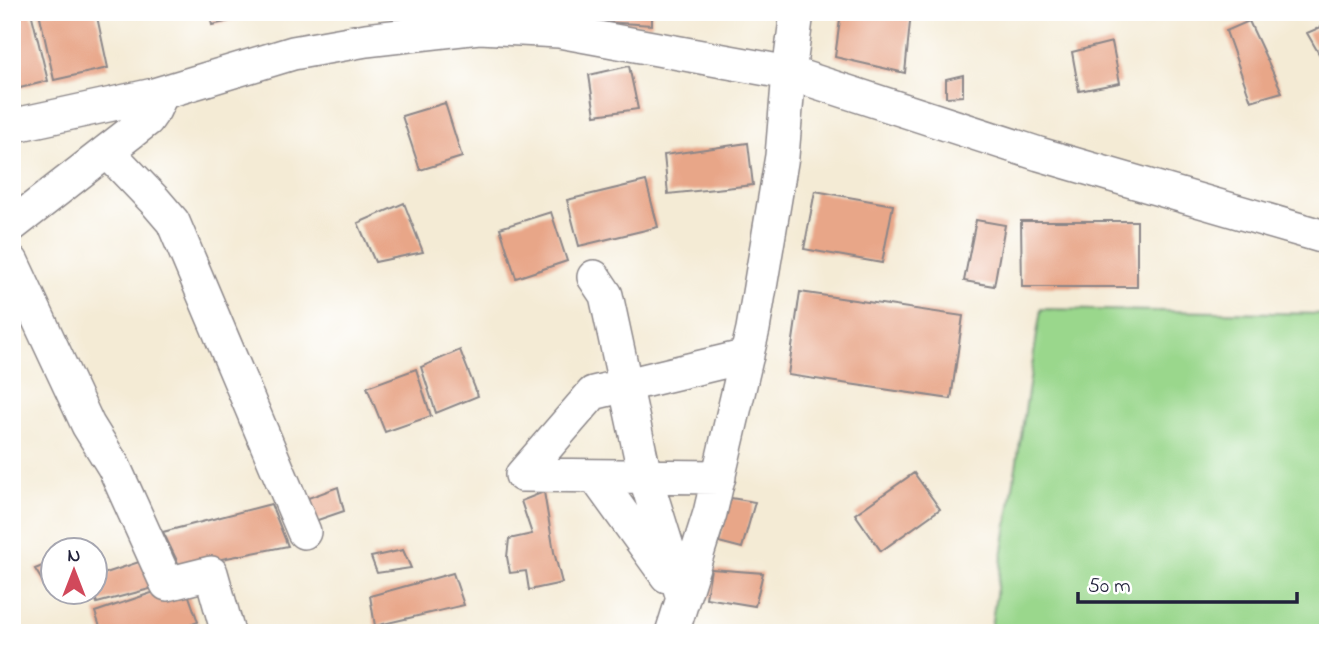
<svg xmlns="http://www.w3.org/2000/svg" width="1340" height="645" viewBox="0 0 1340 645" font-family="'Indie Flower',sans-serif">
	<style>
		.green { fill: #9ad78c; stroke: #5e7c64; stroke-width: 2 }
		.building { fill: #e8a688 }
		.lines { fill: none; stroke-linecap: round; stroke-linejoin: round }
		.minor-casing { stroke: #8b8688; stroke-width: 36 }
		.minor { stroke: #fff; stroke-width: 33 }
	</style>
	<rect width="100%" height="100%" fill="#fff"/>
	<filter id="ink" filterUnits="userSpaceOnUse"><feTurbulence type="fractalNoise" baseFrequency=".0143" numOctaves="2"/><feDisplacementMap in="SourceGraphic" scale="14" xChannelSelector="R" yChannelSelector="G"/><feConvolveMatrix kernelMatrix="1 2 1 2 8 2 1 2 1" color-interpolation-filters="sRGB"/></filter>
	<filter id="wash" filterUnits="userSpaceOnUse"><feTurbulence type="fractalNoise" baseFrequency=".00686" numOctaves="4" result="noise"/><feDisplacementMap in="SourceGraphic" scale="28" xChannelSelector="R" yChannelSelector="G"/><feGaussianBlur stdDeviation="1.57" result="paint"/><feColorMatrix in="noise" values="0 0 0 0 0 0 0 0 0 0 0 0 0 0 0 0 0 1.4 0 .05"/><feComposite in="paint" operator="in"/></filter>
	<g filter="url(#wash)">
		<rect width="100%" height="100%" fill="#f4ebd5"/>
		<path class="green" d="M1041 309 1328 314V633H990Z"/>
		<g id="blocks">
			<path class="building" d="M12 12H31L48 81 12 90Z
				M39 12H96L108 68 54 80Z
				M209 12H265V13L212 25Z
				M595 12H652V25L605 22Z
				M841 12H911L905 73 835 57Z
				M1249 21 1282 92 1251 101 1226 31Z
				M1328 24V57L1322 59 1307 33Z
				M1112 42 1120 83 1079 91 1072 52Z
				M629 66 638 109 595 115 589 75Z
				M963 75V96L946 97V79Z
				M445 103 462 157 420 170 402 116Z
				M748 143 753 185 668 194 664 155Z
				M646 181 658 227 579 246 567 200Z
				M815 191 893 205 882 263 804 249Z
				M404 203 423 252 375 262 358 223Z
				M551 212 567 261 516 278 500 228Z
				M976 220 1005 225 994 286 964 281Z
				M1021 221H1137V287H1022Z
				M800 292 963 316 951 399 788 375Z
				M12 293 28 325 12 330Z
				M460 350 478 396 436 413 421 367Z
				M416 369 431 416 385 432 367 387Z
				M914 473 940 509 881 551 855 514Z
				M338 487 344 511 306 524 300 501Z
				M544 492 554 552 562 583 529 590 526 571 510 573 507 557 509 539 532 534 521 501Z
				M731 498 755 502 742 548 719 542Z
				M271 504 288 546 180 567 163 532Z
				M403 550 411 568 377 573 371 557Z
				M145 560 157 587 97 603 93 592 94 577Z
				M52 562V585L46 587 35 569Z
				M711 569 763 573 755 606 706 598Z
				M453 573 464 605 375 626 370 596Z
				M184 582 198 622 168 633H102L95 612Z"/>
		</g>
	</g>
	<g filter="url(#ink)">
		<use href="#blocks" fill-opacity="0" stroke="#8b8688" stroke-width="2"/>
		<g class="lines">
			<g class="minor-casing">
				<path id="minor" d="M12 124H20L154 95 293 53 366 40 479 27 559 31 789 73 1039 154 1328 238
					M107 151 155 201 173 222 304 532
					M12 225 147 120 154 110 162 93
					M12 262 88 425 114 467 167 584 211 573 228 633
					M594 277 606 295 645 476 683 598
					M522 475 593 393 747 356
					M522 475 719 477
					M595 476 667 576
					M672 633 710 513 753 329 782 156 789 73 797 12"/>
			</g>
			<use href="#minor" class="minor"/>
		</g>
	</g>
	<rect width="1340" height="645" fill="none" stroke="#fff" stroke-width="42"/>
	<g transform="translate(74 571)"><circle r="33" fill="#ffffff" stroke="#a7a7b1" stroke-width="2"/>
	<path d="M0-5L12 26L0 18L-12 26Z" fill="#d1495b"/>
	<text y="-10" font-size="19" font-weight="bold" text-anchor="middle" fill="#22223b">N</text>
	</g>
	<path d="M1078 592v10h219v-10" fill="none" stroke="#22223b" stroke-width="3.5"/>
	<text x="1088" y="592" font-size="21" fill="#22223b" stroke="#ffffff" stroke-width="5" paint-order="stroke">50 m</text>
</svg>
